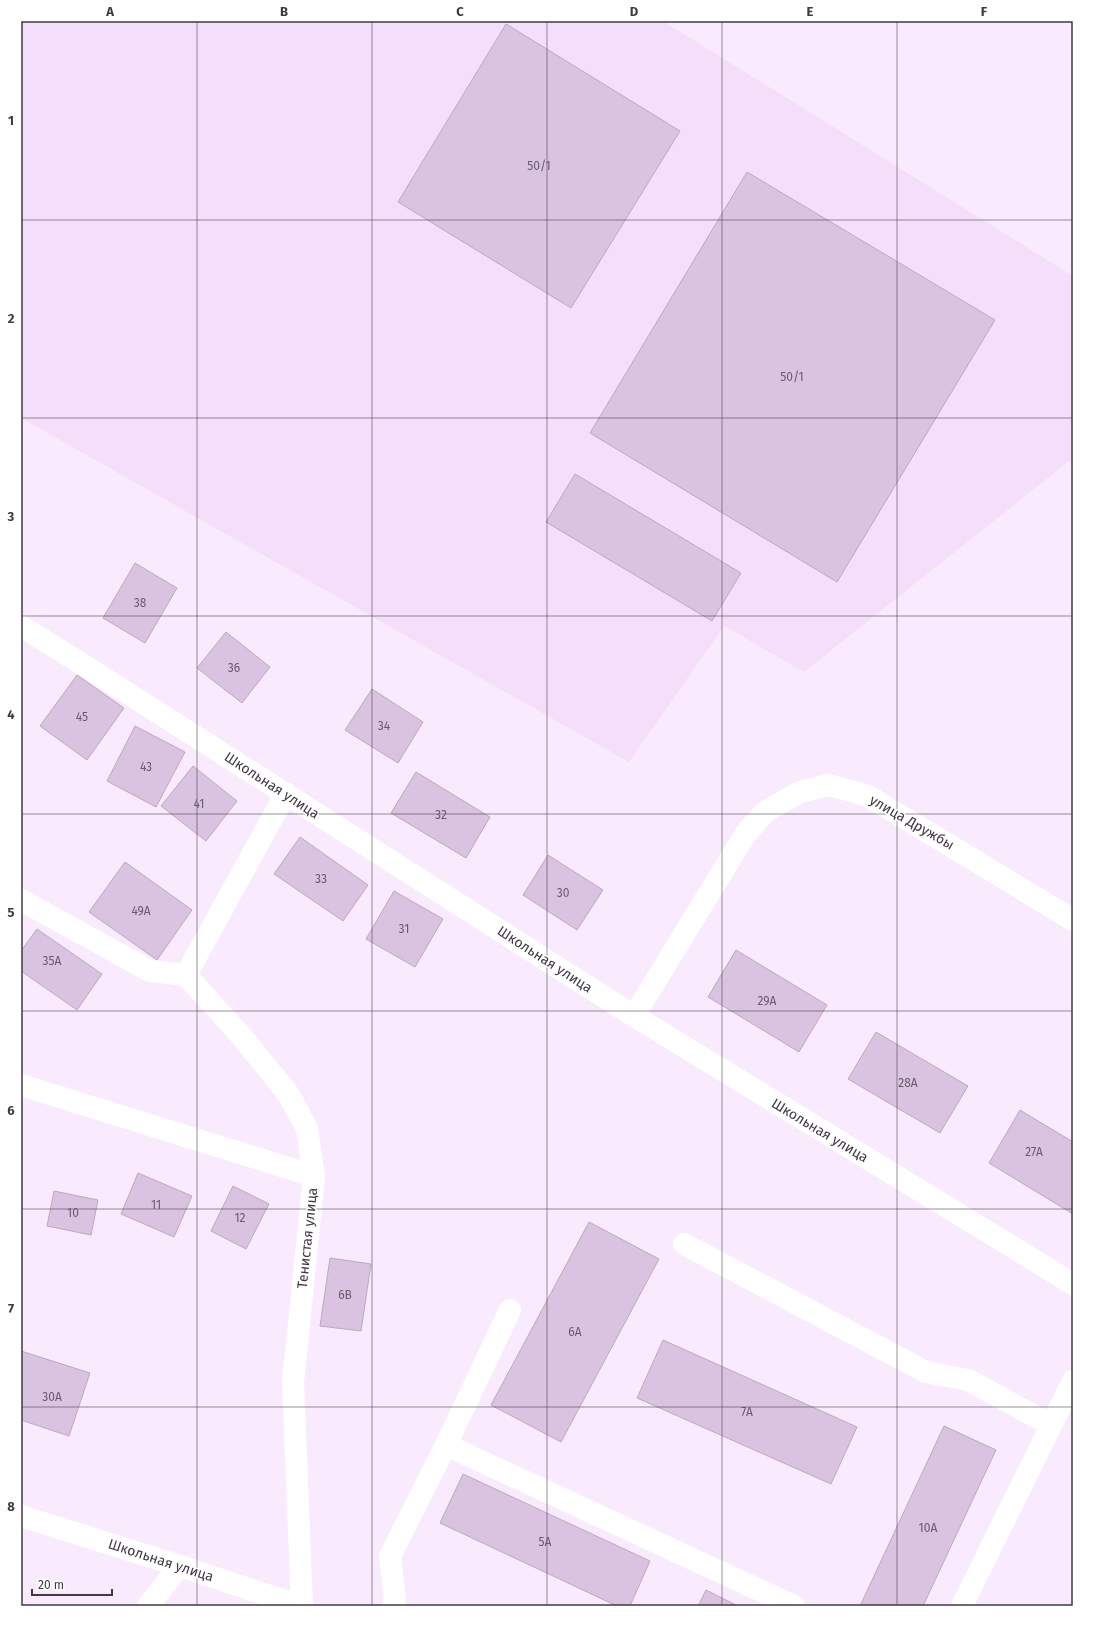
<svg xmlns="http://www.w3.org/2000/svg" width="1094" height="1627" viewBox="0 0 1094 1627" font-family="'Fira Sans',sans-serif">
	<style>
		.built { fill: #f5defa }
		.building { fill: #dac3e0; stroke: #bda7c3 }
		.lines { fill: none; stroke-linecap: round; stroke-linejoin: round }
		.minor { stroke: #fff; stroke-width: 22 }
		.major { stroke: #fff; stroke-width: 22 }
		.grid { fill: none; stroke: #413843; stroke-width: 1; stroke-opacity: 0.55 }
		.labels { text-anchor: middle; stroke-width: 3; stroke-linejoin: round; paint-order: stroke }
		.number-label { font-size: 12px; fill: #675b6a }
		.street-label { font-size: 14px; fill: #413843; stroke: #fefefe }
		.neatline { fill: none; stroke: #413843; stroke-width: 1.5 }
		.grid-label { font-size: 13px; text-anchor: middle; font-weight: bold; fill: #413843 }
	</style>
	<rect width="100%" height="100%" fill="#f9ebfd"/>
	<path class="built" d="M21 21H663L1073 276V458L804 672 724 626 629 762 21 418Z"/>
	<path class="building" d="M506 24 680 131 571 308 398 202Z
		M747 172 995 320 837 582 590 433Z
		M575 474 741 573 712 621 546 522Z
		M135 563 177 588 145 643 103 618Z
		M226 632 270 667 242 703 197 668Z
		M77 675 124 708 87 760 40 726Z
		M372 689 423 722 398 763 345 730Z
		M135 726 185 752 156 807 107 781Z
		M193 766 237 801 206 841 161 806Z
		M416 772 490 817 466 858 391 813Z
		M300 837 368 885 343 921 274 874Z
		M548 855 603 890 577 930 523 895Z
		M125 862 192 910 157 960 89 912Z
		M394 891 443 919 415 967 366 939Z
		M37 929 102 974 77 1010 21 971V951Z
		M736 950 827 1005 799 1052 708 997Z
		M876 1032 968 1086 940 1133 848 1079Z
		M1020 1110 1073 1142V1214L989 1163Z
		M138 1173 192 1196 174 1237 121 1214Z
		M233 1186 269 1204 246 1249 211 1231Z
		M54 1191 98 1200 91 1235 47 1226Z
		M589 1222 659 1259 561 1442 491 1405Z
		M330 1258 371 1264 361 1331 320 1326Z
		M663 1340 857 1427 831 1484 637 1398Z
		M21 1351 90 1373 69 1436 21 1420Z
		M944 1426 996 1450 923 1606H860Z
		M463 1474 650 1561 630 1606H617L440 1523Z
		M706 1590 738 1606H698Z"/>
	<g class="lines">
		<path class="minor" d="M21 626 74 659 634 1016 1073 1284
			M286 793 186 975 243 1038 289 1095 307 1129 314 1176
			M21 900 150 971 186 975
			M634 1016 746 833 765 812 800 792 829 785 868 796 1073 920
			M21 1085 314 1176 293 1382 302 1606
			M684 1244 926 1372 968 1380 1051 1425
			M446 1445 510 1310
			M148 1606 180 1566
			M393 1606 395 1600 390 1556 446 1445 794 1606
			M962 1606 1073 1381"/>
		<path class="major" d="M21 1516 180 1566 300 1606"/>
	</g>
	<path class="grid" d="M197 21V1606M372 21V1606M547 21V1606M722 21V1606M897 21V1606M21 220H1073M21 418H1073M21 616H1073M21 814H1073M21 1011H1073M21 1209H1073M21 1407H1073"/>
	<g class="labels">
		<g class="number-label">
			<text x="539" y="170">50/1</text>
			<text x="792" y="381">50/1</text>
			<text x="140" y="607">38</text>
			<text x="234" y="672">36</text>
			<text x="82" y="721">45</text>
			<text x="384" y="730">34</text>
			<text x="146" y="771">43</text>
			<text x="199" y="808">41</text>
			<text x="441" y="819">32</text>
			<text x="321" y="883">33</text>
			<text x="563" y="897">30</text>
			<text x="141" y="915">49А</text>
			<text x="404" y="933">31</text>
			<text x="52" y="965">35А</text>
			<text x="767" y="1005">29А</text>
			<text x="908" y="1087">28А</text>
			<text x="1034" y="1156">27А</text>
			<text x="156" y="1209">11</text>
			<text x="73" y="1217">10</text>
			<text x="240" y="1222">12</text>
			<text x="345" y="1299">6В</text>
			<text x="575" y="1336">6А</text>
			<text x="52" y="1401">30А</text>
			<text x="747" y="1416">7А</text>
			<text x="928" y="1532">10А</text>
			<text x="545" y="1546">5А</text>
		</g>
		<g class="street-label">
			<text transform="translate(272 785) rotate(33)" y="5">Школьная улица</text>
			<text transform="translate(912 822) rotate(30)" y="5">улица Дружбы</text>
			<text transform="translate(545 959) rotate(33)" y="5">Школьная улица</text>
			<text transform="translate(820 1130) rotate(31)" y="5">Школьная улица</text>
			<text transform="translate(307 1238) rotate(-84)" y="5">Тенистая улица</text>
			<text transform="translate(161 1560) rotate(18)" y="5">Школьная улица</text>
		</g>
	</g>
	<rect width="1094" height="1627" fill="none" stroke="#fefefe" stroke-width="44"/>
	<path d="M32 1589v6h80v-6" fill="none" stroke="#413843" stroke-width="2"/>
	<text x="38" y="1589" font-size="12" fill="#413843" stroke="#fefefe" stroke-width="3" paint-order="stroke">20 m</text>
	<rect x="22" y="22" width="1050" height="1583" class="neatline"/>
	<g class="grid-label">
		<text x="110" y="16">A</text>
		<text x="284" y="16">B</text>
		<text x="460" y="16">C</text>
		<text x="634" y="16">D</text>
		<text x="810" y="16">E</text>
		<text x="984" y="16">F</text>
		<text x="11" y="125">1</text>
		<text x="11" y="323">2</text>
		<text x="11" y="521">3</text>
		<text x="11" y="719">4</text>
		<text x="11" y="917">5</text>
		<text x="11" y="1115">6</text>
		<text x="11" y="1313">7</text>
		<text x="11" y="1511">8</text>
	</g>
</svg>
